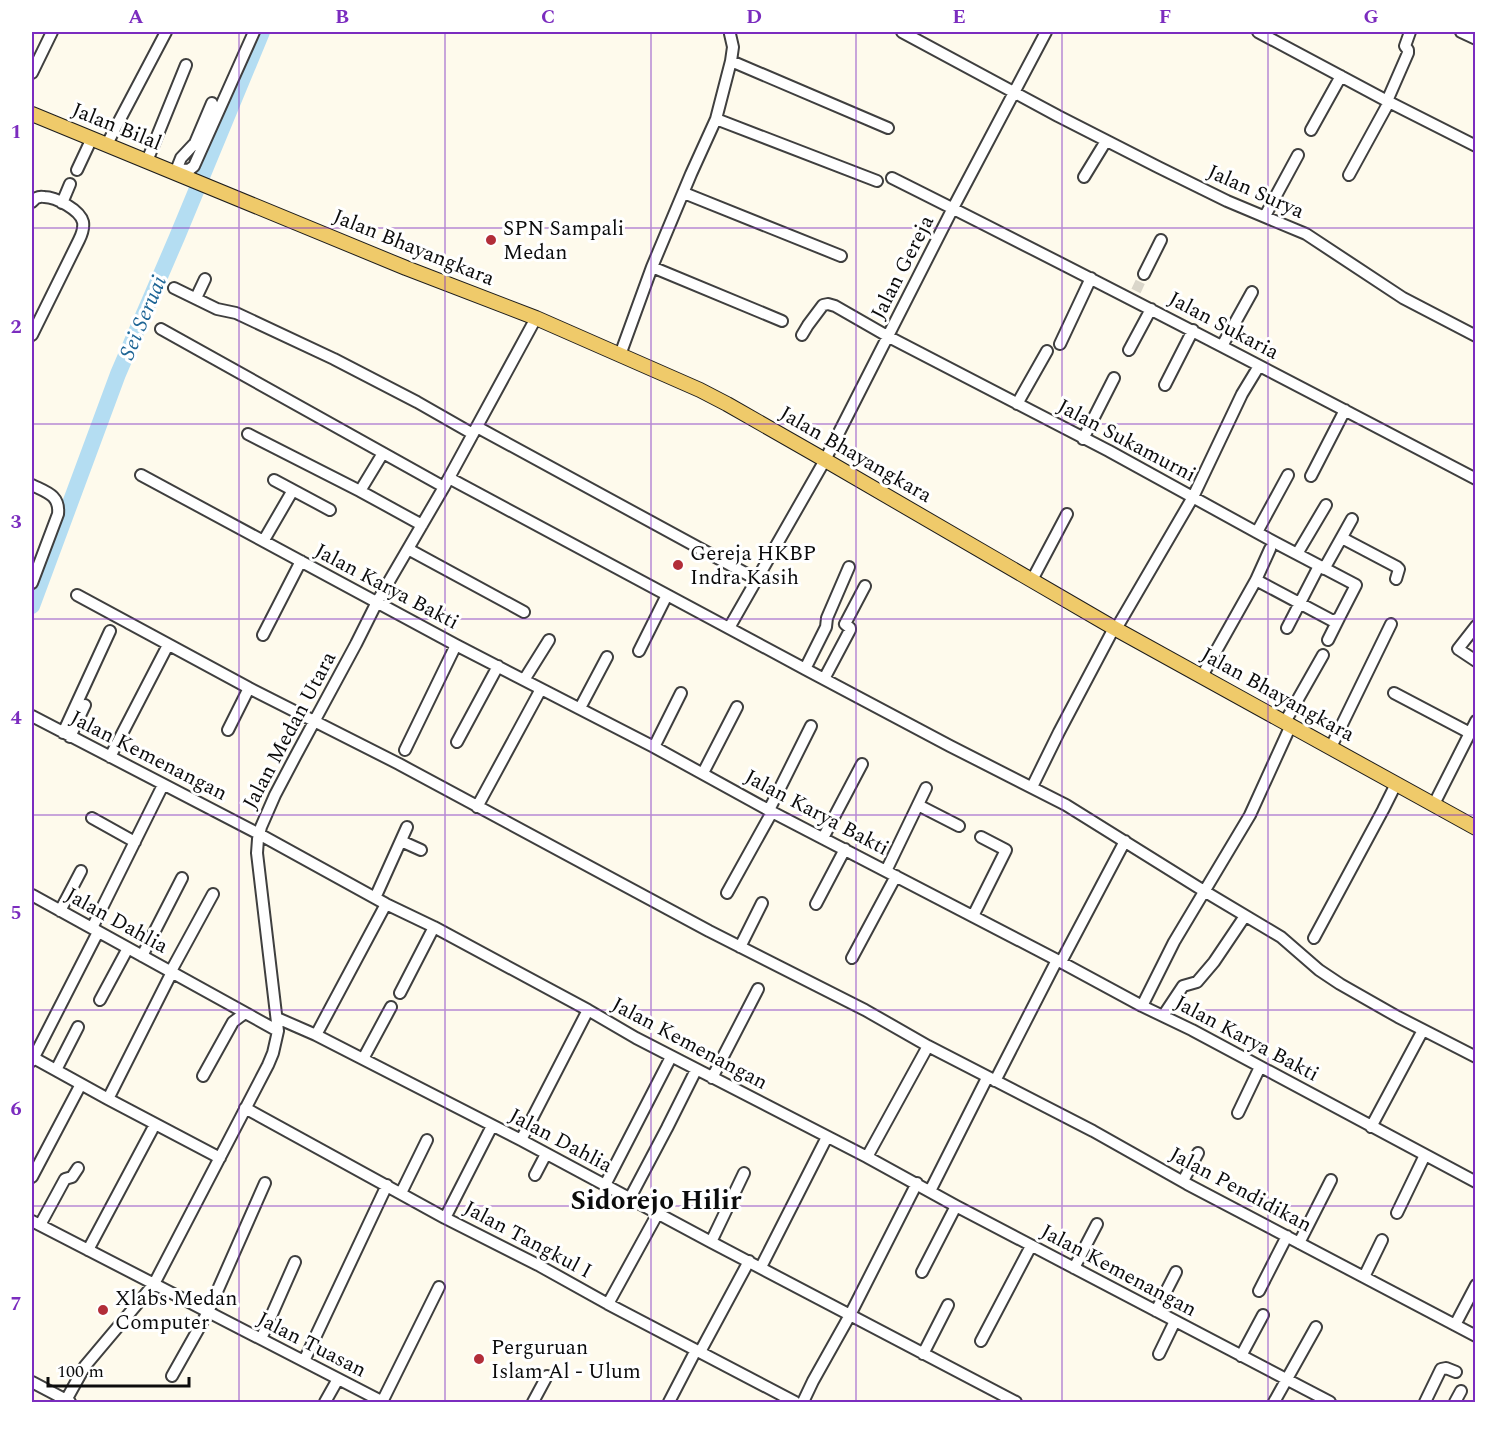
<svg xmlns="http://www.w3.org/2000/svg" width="1507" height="1434" viewBox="0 0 1507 1434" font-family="Spectral,serif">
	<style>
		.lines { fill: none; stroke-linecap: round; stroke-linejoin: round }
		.river { stroke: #b4ddf2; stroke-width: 16 }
		.minor-tunnel { stroke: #dad6ca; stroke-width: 10; stroke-dasharray: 10 5; stroke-linecap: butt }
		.minor-casing { stroke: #3f3f3f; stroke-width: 14 }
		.major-casing { stroke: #1d1d1d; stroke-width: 16 }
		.minor { stroke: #fff; stroke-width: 10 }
		.major { stroke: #efca6a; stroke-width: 14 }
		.grid { fill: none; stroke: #7b2cbf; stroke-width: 1.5; stroke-opacity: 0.55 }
		.poi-dot { fill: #b22d38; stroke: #fff; stroke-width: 2 }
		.labels { text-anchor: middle; stroke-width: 6; stroke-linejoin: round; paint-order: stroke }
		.street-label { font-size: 21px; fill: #0c0c0c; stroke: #fff }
		.poi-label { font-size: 21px; fill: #0c0c0c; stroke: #fff; text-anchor: start }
		.water-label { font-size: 22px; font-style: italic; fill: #1e6595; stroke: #fff }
		.district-label { font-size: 27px; font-weight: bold; fill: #0c0c0c; stroke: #fff }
		.neatline { fill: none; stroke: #7b2cbf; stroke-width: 2 }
		.grid-label { font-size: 20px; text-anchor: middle; font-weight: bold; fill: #7b2cbf }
	</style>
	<rect width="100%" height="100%" fill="#fefaec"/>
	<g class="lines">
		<path class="river" d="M32 606 118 374 177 237 262 32"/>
		<path class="minor-tunnel" d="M1136 291 1144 274"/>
		<g class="minor-casing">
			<path id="minor" d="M902 32 1058 116 1158 167 1227 201 1306 234 1403 298 1476 336
				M1258 32 1389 102 1476 146
				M1461 32 1476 39
				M730 34 733 47 731 61
				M32 73 52 32
				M1387 101 1408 53V50L1405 46 1410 32
				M716 119 877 181
				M1311 130 1341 76
				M107 144 166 32
				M147 161 186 65
				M177 169 189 170 194 166 254 32
				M77 170 92 138
				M175 173 181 158 195 143 212 103
				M1349 175 1389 102
				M1084 177 1106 141
				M892 178C1088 276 1282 377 1476 479
				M684 193 841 256
				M32 202C35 198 39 196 44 197 56 197 80 210 83 222 84 228 82 234 79 240L32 335
				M62 203 70 184
				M1265 216 1298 155
				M652 267 782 321
				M1144 274 1161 240
				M174 288 217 309 236 313 334 359 417 402 473 434
				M196 298 205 279
				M161 329 444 487
				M802 335 808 325 823 305 828 304 835 306 889 337 1109 451 1276 543 1356 585 1339 618 1333 621 1256 580
				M1060 344 1091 278
				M1222 346 1252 292
				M1129 350 1151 309
				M620 355 652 267 691 174 716 119 731 61 888 128
				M1165 385 1193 330
				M1017 404 1047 351
				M477 427 756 579
				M248 434 360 491 422 525
				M1083 439 1114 378
				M141 475 456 645 654 747 772 812 1057 960 1142 1006 1192 1030 1476 1182
				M1311 476 1345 410
				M449 478 805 669 950 746 1066 805 1204 891 1281 937 1319 970 1340 984 1398 1017 1476 1057
				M274 480 330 510
				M32 485C46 492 60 495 58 514L32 583
				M360 491 383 453
				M1257 532 1288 475
				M1342 538 1397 567 1399 569 1396 579
				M264 540 293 490
				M408 549 524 612
				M1297 554 1326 505
				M1324 569 1352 519
				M1032 580 1067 514
				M77 595 249 688 399 764 709 931 865 1010 928 1046 1093 1131 1187 1184 1476 1336
				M1476 626 1458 649 1476 661
				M729 628 825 460 953 208 1046 32
				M1287 628 1319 566
				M1116 629 1193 497 1242 394 1259 366
				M263 635 301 561
				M1328 640 1339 618
				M639 651 667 595
				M805 669 826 627 827 618 849 567
				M1202 676 1256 580 1270 549
				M824 679 850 630V628L845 624 865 586
				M524 680 549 640
				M1394 693 1470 733
				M580 708 607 657
				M32 716 259 834 386 904 434 927 588 1010 636 1038 867 1157 956 1206 1330 1402
				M1285 722 1323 655
				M228 730 249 688
				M63 733 110 631
				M70 737 85 705
				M457 742 498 666
				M654 747 681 693
				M1331 747 1391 624
				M405 750 456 645
				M110 757 168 645
				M703 773 737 707
				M1032 787 1059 732 1114 628
				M1434 804 1476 721
				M918 805 959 826
				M477 807 541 689
				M769 810 811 726
				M92 818 135 842
				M823 838 862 764
				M401 841 421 850
				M886 871 926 788
				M727 893 772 812
				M32 895 278 1031
				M375 898 407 827
				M816 904 845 849
				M60 911 81 871
				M973 916 1006 850 981 837
				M92 928 163 785
				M1314 938 1383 810 1396 784
				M740 947 762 903
				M142 956 182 878
				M852 958 896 876
				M1061 962 1125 841
				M171 971 213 894
				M400 993 434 927
				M100 1000 128 948
				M1142 1006 1174 942 1250 815 1291 725
				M1163 1016 1183 986 1197 982 1214 962 1245 916
				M277 1018 316 1035 521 1140 711 1242 1016 1402
				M316 1035 386 904
				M32 1057 108 1099 220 1158
				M363 1059 391 1007
				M32 1061 98 932
				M56 1070 78 1027
				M203 1076 233 1022 245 1013
				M712 1078 758 989
				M995 1081 1057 960
				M108 1099 172 972
				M245 1108 445 1218 538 1265 608 1304 795 1402
				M1238 1113 1260 1067
				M1371 1127 1423 1030
				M521 1140 588 1010
				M867 1157 928 1046
				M535 1175 546 1154
				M32 1177 81 1084
				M1183 1181 1198 1153
				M605 1185 671 1057
				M930 1191 987 1078
				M401 1193 427 1140
				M630 1198 667 1128 696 1070
				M1397 1213 1425 1155
				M445 1218 492 1126
				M32 1221 383 1402
				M40 1225 65 1179 72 1177 78 1168
				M711 1242 744 1173
				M1299 1243 1331 1180
				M88 1250 152 1130
				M761 1267 827 1137
				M1074 1268 1097 1224
				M922 1272 956 1206
				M1364 1277 1382 1240
				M1259 1291 1287 1236
				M608 1304 658 1213
				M1156 1311 1176 1272
				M1455 1325 1476 1285
				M261 1339 295 1262
				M981 1341 1031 1246
				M700 1352 749 1261
				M923 1354 948 1305
				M1159 1354 1175 1321
				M1241 1356 1263 1315
				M304 1361 387 1185
				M172 1376 208 1312 265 1183
				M32 1382 70 1402
				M65 1402 85 1366 154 1284 268 1065 273 1053 278 1031 257 853 258 839 261 827 275 795 295 757 356 644 377 602 444 487 536 318
				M325 1402 338 1379
				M382 1402 439 1287
				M533 1402 547 1376
				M669 1402 696 1350
				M803 1402 813 1381 850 1315 917 1183
				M1274 1402 1316 1327
				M1425 1402 1441 1369 1446 1368 1456 1372
				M1455 1402 1461 1391"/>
		</g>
		<g class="major-casing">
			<path id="major" d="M32 114 406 268 536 318 700 390 727 404 825 460 1114 628 1476 828"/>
		</g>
		<use href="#minor" class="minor"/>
		<use href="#major" class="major"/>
	</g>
	<path class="grid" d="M239 32V1402M445 32V1402M651 32V1402M856 32V1402M1062 32V1402M1268 32V1402M32 228H1476M32 424H1476M32 619H1476M32 815H1476M32 1010H1476M32 1206H1476"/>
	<g class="poi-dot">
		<circle cx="491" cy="240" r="6"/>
		<circle cx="678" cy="565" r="6"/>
		<circle cx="103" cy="1310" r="6"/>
		<circle cx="479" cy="1359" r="6"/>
	</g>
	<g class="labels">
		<g class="street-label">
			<text transform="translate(117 126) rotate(22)" y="7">Jalan Bilal</text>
			<text transform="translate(1256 191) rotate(24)" y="7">Jalan Surya</text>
			<text transform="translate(414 247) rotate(22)" y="7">Jalan Bhayangkara</text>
			<text transform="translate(902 267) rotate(-63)" y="7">Jalan Gereja</text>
			<text transform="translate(1224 325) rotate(28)" y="7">Jalan Sukaria</text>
			<text transform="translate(1127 440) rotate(28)" y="7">Jalan Sukamurni</text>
			<text transform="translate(856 454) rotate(30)" y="7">Jalan Bhayangkara</text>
			<text transform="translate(387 586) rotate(28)" y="7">Jalan Karya Bakti</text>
			<text transform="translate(1278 694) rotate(29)" y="7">Jalan Bhayangkara</text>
			<text transform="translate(289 730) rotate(-62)" y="7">Jalan Medan Utara</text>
			<text transform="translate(149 755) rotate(27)" y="7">Jalan Kemenangan</text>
			<text transform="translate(817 812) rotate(28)" y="7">Jalan Karya Bakti</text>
			<text transform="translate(117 920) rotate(29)" y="7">Jalan Dahlia</text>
			<text transform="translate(1247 1038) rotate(28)" y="7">Jalan Karya Bakti</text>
			<text transform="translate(690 1043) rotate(28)" y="7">Jalan Kemenangan</text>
			<text transform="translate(561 1140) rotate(28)" y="7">Jalan Dahlia</text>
			<text transform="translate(1241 1189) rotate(28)" y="7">Jalan Pendidikan</text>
			<text transform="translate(528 1239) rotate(28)" y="7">Jalan Tangkul I</text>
			<text transform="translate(1119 1270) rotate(28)" y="7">Jalan Kemenangan</text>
			<text transform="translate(312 1344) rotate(27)" y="7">Jalan Tuasan</text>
		</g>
		<g class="poi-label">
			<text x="503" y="235">SPN Sampali<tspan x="503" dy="24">Medan</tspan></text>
			<text x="690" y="560">Gereja HKBP<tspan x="690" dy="24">Indra Kasih</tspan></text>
			<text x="115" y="1305">Xlabs Medan<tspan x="115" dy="24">Computer</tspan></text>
			<text x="491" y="1354">Perguruan<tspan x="491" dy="24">Islam Al - Ulum</tspan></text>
		</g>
		<g class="water-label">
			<text transform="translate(142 317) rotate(-67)" y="8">Sei Seruai</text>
		</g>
		<g class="district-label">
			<text x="656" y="1209">Sidorejo Hilir</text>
		</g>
	</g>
	<rect width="1507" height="1434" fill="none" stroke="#ffffff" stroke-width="66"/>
	<path d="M48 1377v9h141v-9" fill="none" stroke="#0c0c0c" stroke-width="3"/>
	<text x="57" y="1377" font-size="18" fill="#0c0c0c" stroke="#ffffff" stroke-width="4.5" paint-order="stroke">100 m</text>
	<rect x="33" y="33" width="1441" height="1368" class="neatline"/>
	<g class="grid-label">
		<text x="136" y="23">A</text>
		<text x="342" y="23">B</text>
		<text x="548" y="23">C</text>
		<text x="754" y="23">D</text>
		<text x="959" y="23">E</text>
		<text x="1165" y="23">F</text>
		<text x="1371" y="23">G</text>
		<text x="16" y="138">1</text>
		<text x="16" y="333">2</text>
		<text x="16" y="528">3</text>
		<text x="16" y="724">4</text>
		<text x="16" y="919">5</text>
		<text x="16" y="1115">6</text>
		<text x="16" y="1310">7</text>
	</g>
</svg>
